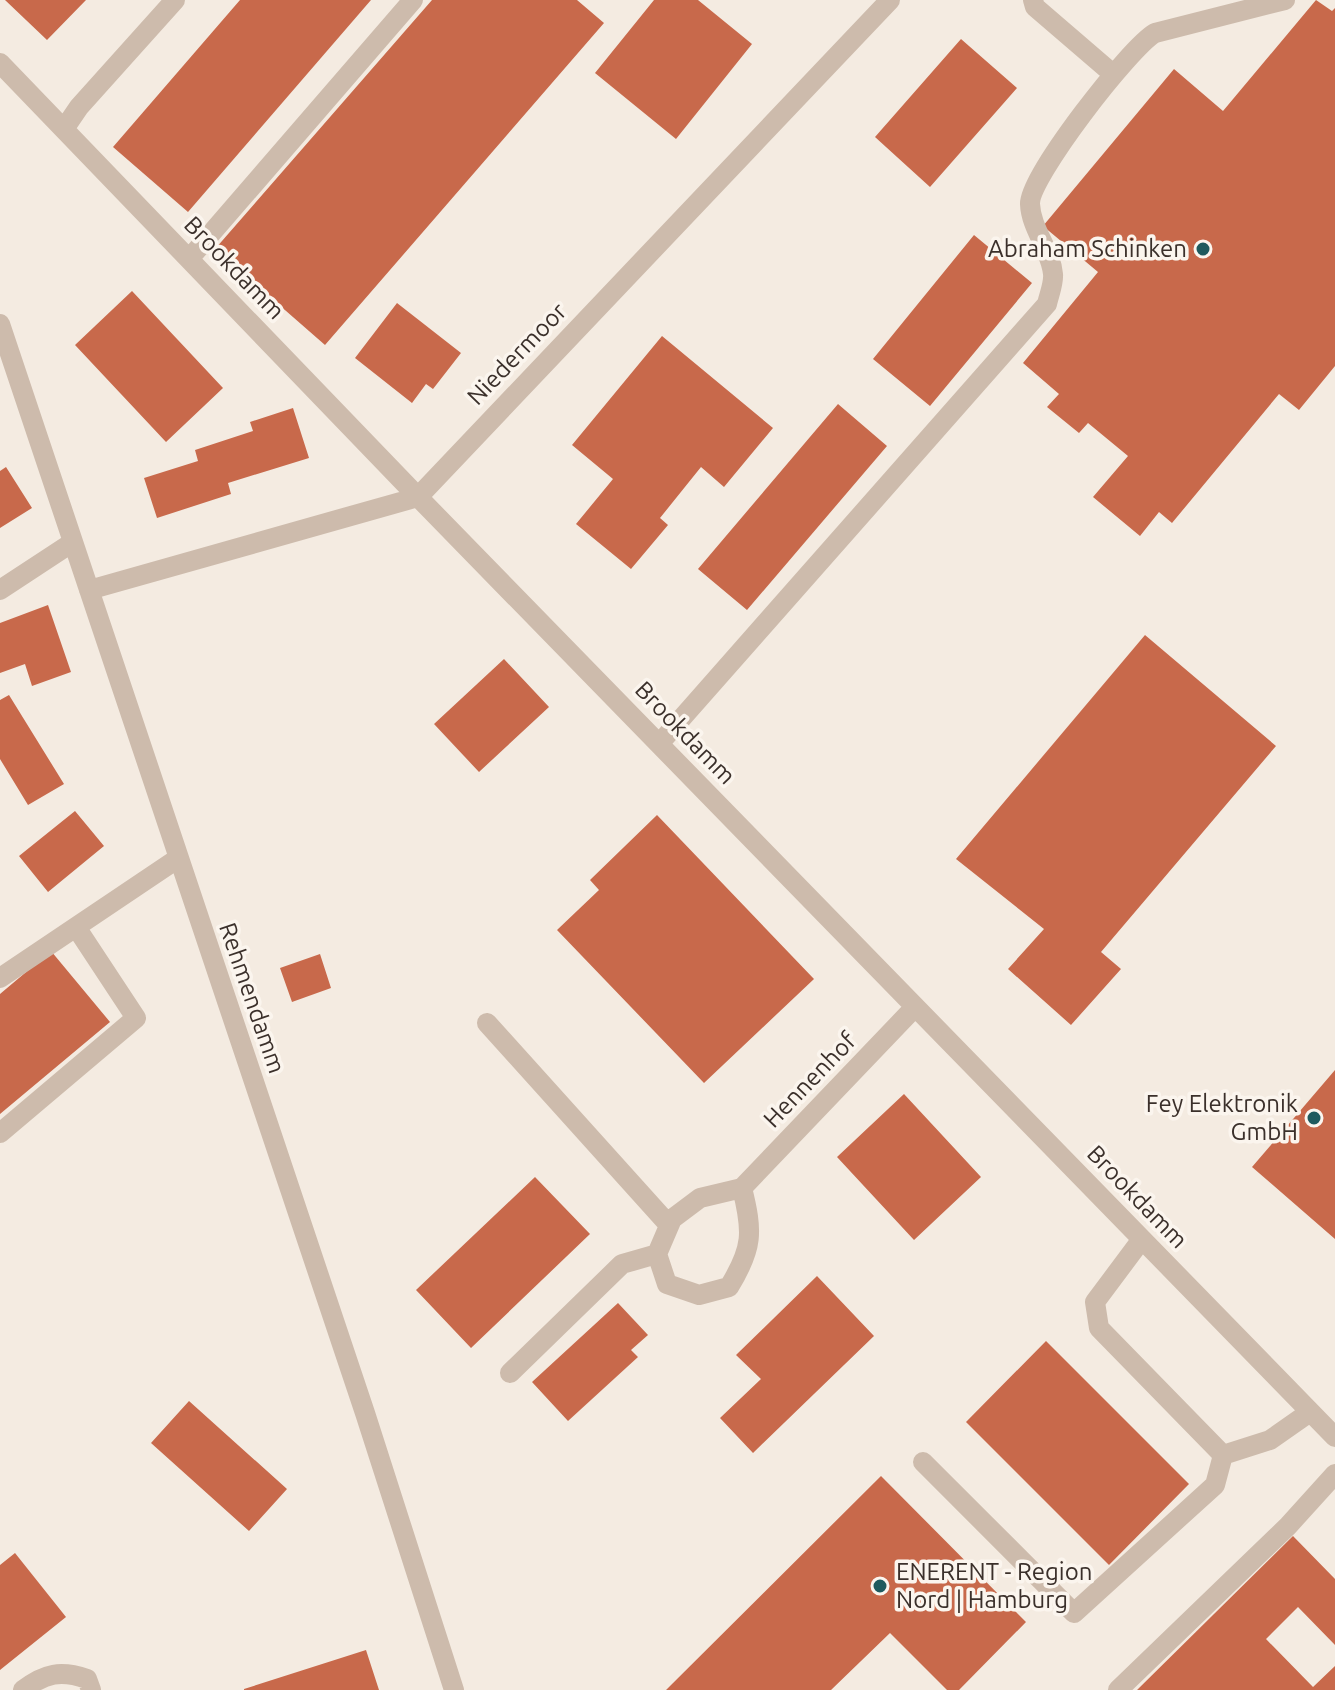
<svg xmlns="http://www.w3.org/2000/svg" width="1335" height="1690" viewBox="0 0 1335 1690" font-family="Ubuntu,sans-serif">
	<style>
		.building { fill: #c8694b }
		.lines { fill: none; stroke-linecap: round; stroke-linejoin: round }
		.minor { stroke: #cdbbac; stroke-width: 20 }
		.poi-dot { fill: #1f5a5e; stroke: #fbf5ee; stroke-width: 3 }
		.labels { text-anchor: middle; stroke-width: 7; stroke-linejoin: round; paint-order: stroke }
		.poi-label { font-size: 24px; fill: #3b302b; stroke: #fbf5ee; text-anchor: end }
		.street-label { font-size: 24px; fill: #3b302b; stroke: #fbf5ee }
	</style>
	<rect width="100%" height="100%" fill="#f4ebe1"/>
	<path class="building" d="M5 0H86L47 40Z
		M240 0H371L188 212 113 147Z
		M432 0H577L604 23 325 345 215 249Z
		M654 0H698L752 44 676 139 595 73Z
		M1316 0 1332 11 1335 8V366L1299 410 1279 394 1172 523 1159 512 1140 536 1093 497 1128 456 1088 423 1079 433 1047 407 1059 394 1023 363 1098 272 1043 226 1174 69 1223 111Z
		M961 39 1017 88 930 187 875 137Z
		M974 235 1032 283 930 406 873 359Z
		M132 291 223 388 166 442 75 345Z
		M397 303 461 353 433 389 426 384 412 403 355 358Z
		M662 336 773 428 724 487 701 467 660 518 668 525 631 569 576 524 613 479 572 445Z
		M838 404 887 446 747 610 698 569Z
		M293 408 309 458 228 483 231 494 157 518 144 478 198 461 195 450 253 431 250 422Z
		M6 467 32 508 0 528V471Z
		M48 605 71 672 32 686 25 664 0 673V623Z
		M1145 635 1276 746 1101 952 1121 969 1071 1025 1008 969 1044 929 956 859Z
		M504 659 549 707 479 772 434 724Z
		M9 695 64 784 28 805 0 759V700Z
		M75 811 104 846 48 892 19 856Z
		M657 815 814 979 704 1083 557 930 599 890 590 880Z
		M51 951 110 1022 0 1114V994Z
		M320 954 331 988 292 1002 280 968Z
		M1335 1070V1239L1252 1167Z
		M904 1094 981 1177 914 1240 837 1157Z
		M535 1177 590 1234 471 1348 416 1290Z
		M817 1276 874 1336 753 1453 720 1418 761 1379 736 1355Z
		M618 1303 648 1335 631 1350 638 1357 568 1421 532 1382Z
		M1046 1341 1189 1484 1109 1565 966 1422Z
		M189 1401 287 1489 249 1531 151 1443Z
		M881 1476 1026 1622 959 1690H947L890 1633 831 1690H666Z
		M1293 1536 1335 1579V1645L1298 1607 1266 1639 1313 1687 1335 1666V1690H1137Z
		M15 1553 66 1617 0 1670V1565Z
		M366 1650 379 1690H244V1689Z"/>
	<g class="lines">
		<path class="minor" d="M1033 0 1035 7 1113 74
			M0 63 418 497 1335 1437
			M64 129 79 107 175 0
			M189 259 413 0
			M0 324 365 1413 454 1690
			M0 590 73 542
			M89 590 418 497 890 0
			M659 744 1047 304C1049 295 1054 283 1053 274 1051 250 1031 229 1030 204 1029 177 1130 47 1155 33L1285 0
			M0 978 177 859
			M487 1023 669 1225
			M0 1133 136 1018 76 927
			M742 1188C753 1232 753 1248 729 1287L699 1295 667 1284 657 1254 672 1219 700 1198 742 1188 915 1007
			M1142 1239 1095 1302 1099 1328 1223 1455 1270 1440 1310 1412
			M510 1373 622 1264 657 1254
			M923 1462 1074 1613 1215 1485 1223 1455
			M23 1690C45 1673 61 1670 87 1679L91 1690
			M1118 1690 1288 1526 1335 1474"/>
	</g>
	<g class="poi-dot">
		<circle cx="1203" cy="249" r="8"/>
		<circle cx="1314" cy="1118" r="8"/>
		<circle cx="880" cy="1586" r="8"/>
	</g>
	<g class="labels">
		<g class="poi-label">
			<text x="1187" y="257">Abraham Schinken</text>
			<text x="1298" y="1112">Fey Elektronik<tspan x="1298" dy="28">GmbH</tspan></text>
			<text x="896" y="1580" text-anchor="start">ENERENT - Region<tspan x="896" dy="28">Nord | Hamburg</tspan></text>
		</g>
		<g class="street-label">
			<text transform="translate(234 268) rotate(46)" y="8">Brookdamm</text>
			<text transform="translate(517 354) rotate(-46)" y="8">Niedermoor</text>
			<text transform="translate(685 733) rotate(46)" y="8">Brookdamm</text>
			<text transform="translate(252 998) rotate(71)" y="8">Rehmendamm</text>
			<text transform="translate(810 1080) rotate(-46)" y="8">Hennenhof</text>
			<text transform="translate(1137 1197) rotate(46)" y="8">Brookdamm</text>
		</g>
	</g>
</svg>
